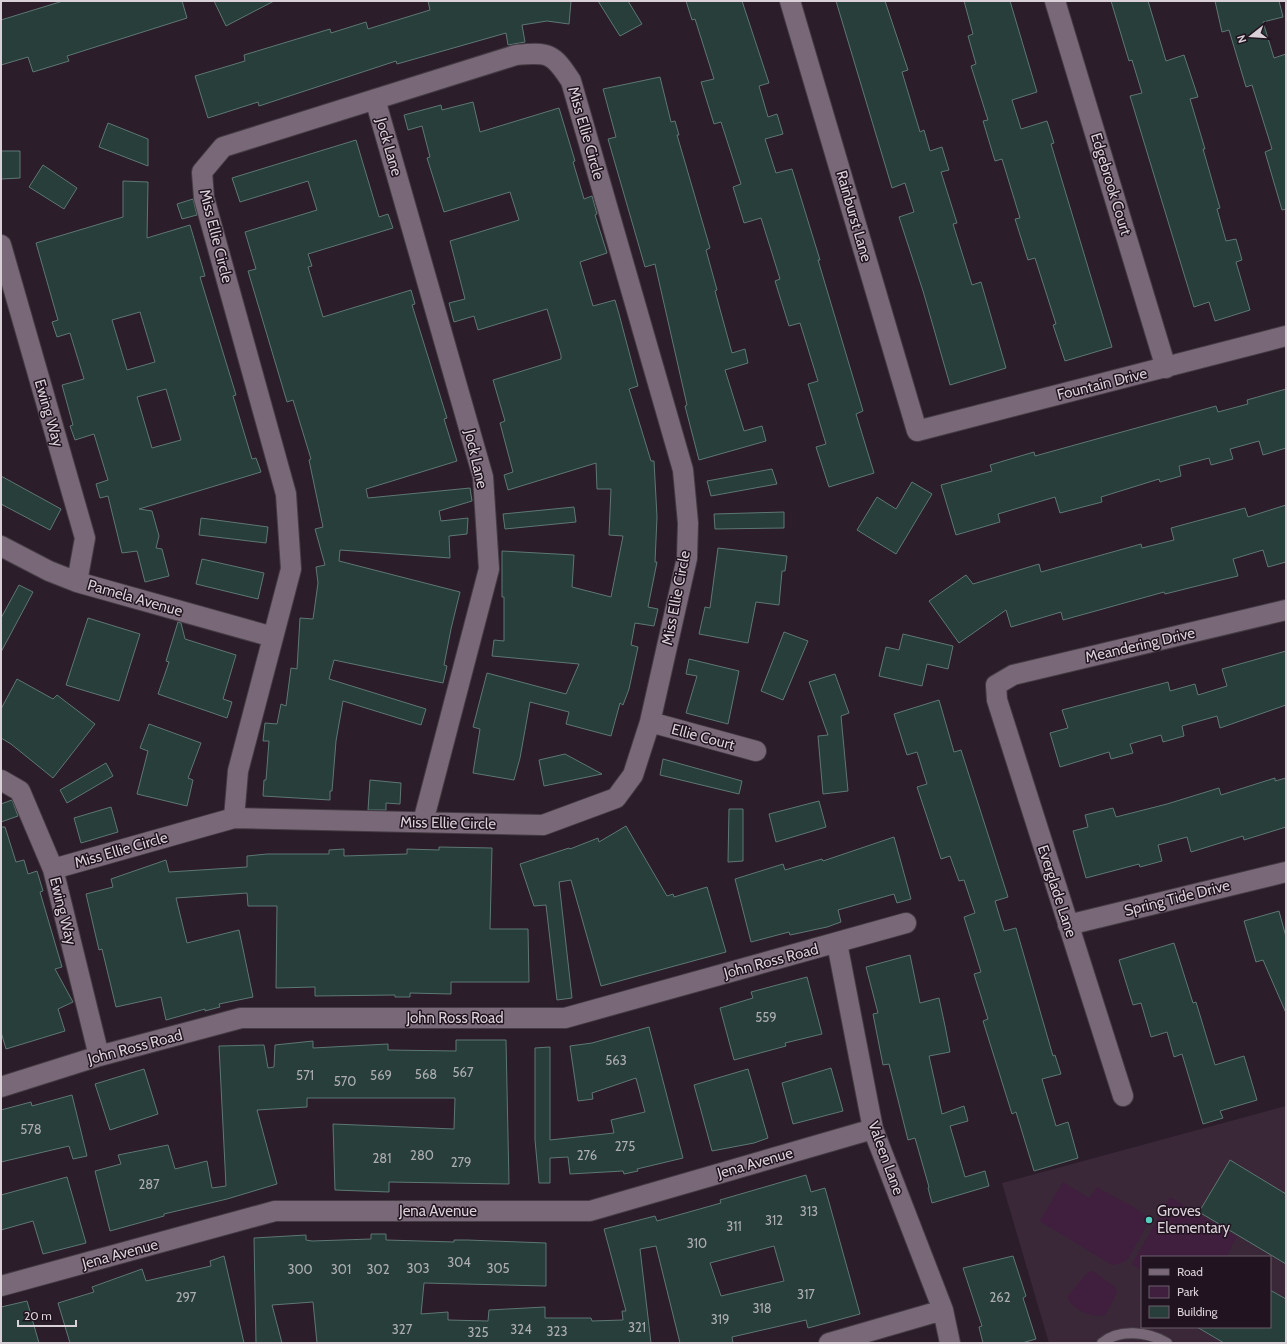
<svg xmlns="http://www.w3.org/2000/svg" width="1287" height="1344" viewBox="0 0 1287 1344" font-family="Cabin,sans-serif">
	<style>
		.built { fill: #3a2838; fill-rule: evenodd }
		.green { fill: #3f1f3d }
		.building { fill: #273e3b; stroke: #5e7774; fill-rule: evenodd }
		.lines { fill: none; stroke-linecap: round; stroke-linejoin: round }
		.service-casing { stroke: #463c45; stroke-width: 12 }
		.minor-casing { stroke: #463c45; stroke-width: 22 }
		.service { stroke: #796978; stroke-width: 10 }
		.minor { stroke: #796978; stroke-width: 20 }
		.poi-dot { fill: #57cec2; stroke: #211420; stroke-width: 1.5 }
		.labels { text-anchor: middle; stroke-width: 3; stroke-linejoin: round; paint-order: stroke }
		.number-label { font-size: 13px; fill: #acacb1 }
		.street-label { font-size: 15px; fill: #d9d0d8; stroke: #211420 }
		.poi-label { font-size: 15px; fill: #d9d0d8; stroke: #211420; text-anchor: start }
	</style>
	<rect width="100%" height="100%" fill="#2b1e2a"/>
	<path class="built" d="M1286 1106V1343H1049L1002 1183ZM1142 1257H1270V1327H1142Z"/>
	<path class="green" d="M1063 1182 1089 1198 1097 1187C1114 1197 1132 1205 1148 1217V1223L1128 1259 1122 1263 1112 1265 1040 1221Z
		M1170 1197 1237 1237 1226 1257H1142V1271L1132 1264Z
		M1093 1271 1115 1287 1117 1293 1105 1315C1093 1318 1072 1310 1067 1297L1088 1272Z"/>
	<path class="building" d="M63 1H182L187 18 67 56 69 61 33 72 28 57 1 65V20Z
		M214 1H274L226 26Z
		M428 1H571L569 24 547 21 522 25 525 42 508 45 506 33 397 64 396 61 259 106 258 102 208 118 195 76 245 61 244 55 330 29 331 33 366 22 368 29 430 10Z
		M598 1H628L642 24 620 36Z
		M686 1H742L769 83 759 86 768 117 777 114 783 134 765 139 776 173 792 169 820 260H818L863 411 856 414 874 473 829 487 816 447 826 444 808 384 818 381 800 323 789 326 775 281 780 279 761 218 744 223 733 187 741 184 721 122 714 124 701 82 714 79 695 19 692 20Z
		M836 1H885L908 70 902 72 920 132 924 130 930 151 942 147 949 170 941 172 957 223 953 224 972 285 981 282 1006 368 950 385 923 291 899 217 914 212 905 183 892 188Z
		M964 1H1010L1037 92 1012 100 1021 129 1047 121 1054 143 1051 144 1112 347 1065 361 1053 325 1056 324 1035 258 1028 260 1015 219 1020 218 1002 159 995 161 983 121 988 120 971 66 976 64 968 36 973 34Z
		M1111 1H1148L1166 61 1184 55 1198 97 1190 99 1205 149H1203L1220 208 1217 209 1226 241 1236 239 1242 260 1236 262 1250 310 1215 321 1209 302 1194 307 1130 96 1142 93 1132 60 1129 61Z
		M1215 1H1279L1283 17 1263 22 1274 58 1286 54V209L1282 210 1265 152 1272 149 1252 85 1246 87 1229 30 1222 32Z
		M660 77 671 122 675 121 679 135H677L710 248 706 250 717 290 715 291 732 353 745 349 748 363 725 370 744 431 762 426 766 441 699 460 685 406 687 405 655 264 645 267 608 139 616 137 603 89Z
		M473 102 480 132 559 108 575 161 573 162 584 199 592 196 597 214 595 215 607 253 580 262 593 306 615 300 619 314 638 386 629 389 651 461H654L657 517 655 562H657L648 607 658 609 654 626 635 623 631 645 638 647 629 689 623 705 620 703 611 736 566 724 569 712 530 702 520 758 514 780 473 773 480 729 473 727 487 673 566 694 579 664 492 656 494 640 504 641V597H502V551L574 555 572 587 611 597 623 536 609 535 611 489H597L596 463 508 490 504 475 513 472 500 423 505 421 493 380 561 359V355L547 309 478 330 474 316 454 322 449 303 465 299 450 241 519 220 510 192 444 212 427 158 430 157 422 126 408 130 404 115 441 105 442 110Z
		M108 123 148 139V166L99 147Z
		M356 140 379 217 388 214 393 228 308 254 312 266 308 267 323 317 411 290 415 304 412 305 447 418 444 419 457 461 366 489 368 498 470 488 472 501 439 511 441 521 468 518 467 534 449 536 450 558 340 550 339 561 460 592 451 629 444 665 447 666 443 683 334 660 329 679 426 709 421 725 343 701 336 741 332 791H330V800L263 796 264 780H266L269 741H263L265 723 277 724 281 704 286 706 291 668 297 669 300 618 313 619 318 583 316 567 325 565 315 529 323 527 309 460 311 459 293 400 287 402 248 271 256 269 245 232 317 210 308 181 240 202 232 178Z
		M1 151H20V178L1 179Z
		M43 165 77 188 64 209 29 187Z
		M123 181 148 182 147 238 190 225 205 276 200 277 236 395 233 396 252 459 256 458 261 472 139 509 152 511 159 536 156 548 162 549 169 576 145 582 137 551 122 553 108 496 100 498 96 484 108 480 94 434 75 440 70 426 73 425 62 385 84 379 70 333 57 337 52 322 58 320 36 243 123 217ZM140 312 155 362 127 370 112 320ZM166 389 181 440 152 448 137 397Z
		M193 199 197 215 182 219 177 204Z
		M1286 389V448L1263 455 1259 441 1230 449 1233 459 1211 465 1209 458 1179 466 1181 476 1160 482 1159 479 1101 497 1102 502 1060 513 1055 497 998 514 1000 522 956 535 941 485 992 471 990 465 1034 452 1035 456 1216 406 1218 412 1248 404 1247 400Z
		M772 469 777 484 711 496 707 481Z
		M1 476 61 509 50 530 1 504Z
		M912 482 932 494 896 554 857 530 877 497 896 509Z
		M1286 505V562L1268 567 1263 550 1233 559 1238 576 1217 581 1165 594 1164 592 1063 620 1061 612 1011 627 1006 610 959 643 929 601 966 575 973 584 1039 564 1041 572 1141 544 1142 548 1174 540 1171 528 1245 508 1248 517Z
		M574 507 576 522 505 529 503 514Z
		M784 512V528L715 529 714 514Z
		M201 518 268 527 266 543 199 535Z
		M718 548 787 556 785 571H782L779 605 756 602 748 643 699 634 705 607 710 608Z
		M202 559 264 573 258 599 196 584Z
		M19 585 33 592 1 652V618Z
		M88 618 140 634 119 701 66 685Z
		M178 622 181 623 185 639 236 655 223 699 232 702 227 718 158 694 169 662 166 661Z
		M784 632 808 641 783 700 761 691Z
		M903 634 953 646 948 669 927 664 922 686 879 676 886 647 899 650Z
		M1286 651V705L1220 728 1217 716 1182 726 1184 736 1163 742 1161 735 1130 744 1133 753 1111 759 1109 752 1060 767 1050 733 1068 728 1062 710 1168 682 1170 691 1195 684 1198 695 1227 686 1222 669Z
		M689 659 739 671 728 724 686 713 697 676 686 674Z
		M835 674 849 713 841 716 848 791 823 794 818 736 828 735 809 682Z
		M17 679 53 699 57 695 95 724 53 778 11 744 1 738V709Z
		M939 700 954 752 961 750 1008 897 995 901 1004 931 1016 928 1053 1056 1055 1055 1061 1074 1042 1079 1056 1126 1068 1122 1078 1158 1034 1171 1016 1112 1012 1114 983 1021 988 1019 974 974 981 972 964 917 975 913 964 880 959 881 950 856 941 859 917 787 927 784 917 752 907 755 894 714Z
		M149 724 201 743 188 778 193 780 187 806 137 794 148 751 140 748Z
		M565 754 602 774 544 786 539 760Z
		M663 759 742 781 739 794 660 775Z
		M106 763 113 776 67 803 60 790Z
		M1275 778V781L1286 778V827L1244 840 1243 836 1191 852 1187 837 1158 845 1162 861 1140 867 1139 864 1086 878 1073 831 1088 827 1085 815 1113 808 1116 817 1167 804 1219 788 1221 795Z
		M370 780 401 783 400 804 386 803V810H368Z
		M12 800 18 816 1 822V804Z
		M819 801 826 827 776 842 769 814Z
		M111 807 118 832 81 843 74 818Z
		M729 809H743V861L728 862Z
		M626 826 667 896 673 894 674 897 707 887 726 952 601 986 571 880 559 882 572 998 557 1000 546 905 534 906 520 864 569 848 570 849 598 838 599 842Z
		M1 827H5L16 862 24 860 28 874 37 871 43 891 40 892 62 967 55 969 73 1002 58 1009 65 1031 6 1049 1 1032Z
		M894 837 911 899 897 903 894 894 838 910 841 922 827 927 790 935 789 932 751 942 735 879 783 864 785 870 822 859 823 861Z
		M439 847 492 848 490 929H528L529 982H451V994L410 993V997H395V995L315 996V987L276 988 277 906H248L247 893 176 898 187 943 239 930 253 997 219 1004 220 1007 205 1011V1009L166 1020 161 997 116 1007 102 949 99 950 86 894 113 887 111 879 166 860 169 872 247 867V856L267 854H329V850L344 849V856L407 854V849L439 850Z
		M1279 911 1286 937V1013L1263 960 1256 962 1244 921Z
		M1174 943 1193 1003 1196 1002 1215 1065 1244 1056 1257 1100 1220 1111 1223 1118 1203 1124 1182 1054 1174 1057 1167 1032 1151 1037 1141 1003 1133 1005 1119 960Z
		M910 955 920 1003 939 998 945 1026 950 1052 929 1056 942 1114 964 1106 968 1121 950 1126 965 1177 985 1171 989 1186 932 1203 928 1188 929 1187 915 1138 908 1140 889 1064 883 1065 873 1014 878 1013 866 967Z
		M807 977 822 1034 785 1043 786 1046 734 1060 720 1008 753 998 751 992Z
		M649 1027 683 1158 637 1169 638 1171 624 1174 623 1171 570 1174 568 1157 550 1158V1183H539L535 1140V1048L550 1047V1140L614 1133 611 1120 645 1112 636 1078 592 1093 593 1099 578 1101 570 1046 592 1043Z
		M456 1040H506L509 1184 389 1182V1192L335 1190 333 1124 454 1129 455 1098H307V1107L257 1110 277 1184 227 1199 164 1214V1216L110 1231 95 1171 121 1164 118 1155 168 1145 175 1169 207 1161 212 1188 226 1186 219 1046 264 1045 268 1068 274 1067 275 1045 313 1041V1048L388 1044V1050L456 1051Z
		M831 1068 843 1111 793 1124 782 1083Z
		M144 1069 158 1114 110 1130 95 1084Z
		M748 1069 768 1138 754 1143 712 1151 694 1085Z
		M72 1095 87 1156 73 1159 69 1146 1 1162V1110L31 1102 32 1106Z
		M1230 1160 1286 1194V1264L1199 1212Z
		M806 1175 811 1192 825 1188 860 1314 808 1328 806 1320 732 1337 733 1343H680L656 1246 640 1249 651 1343H317L313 1302 272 1305 282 1343H256L254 1238 306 1235V1240L312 1241 371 1239V1234H386V1240L454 1242V1240H467L546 1243V1286L424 1283 421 1314 448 1312V1320L488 1321 489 1310 545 1307V1318H591L592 1321 623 1320 622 1311H626L604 1229 655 1216 657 1221 721 1203 720 1200ZM774 1246 784 1281 721 1296 710 1263Z
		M67 1177 86 1243 43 1254 33 1221 1 1230V1195Z
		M224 1256 244 1343H70L58 1303 94 1292 92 1287 142 1269 146 1281 211 1266 210 1261Z
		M1013 1256 1026 1296 1023 1298 1036 1339 1022 1343H983L979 1327 982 1326 963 1268Z
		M1270 1290 1286 1299V1343H1224L1197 1327H1270Z
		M27 1301 39 1343H1V1307Z"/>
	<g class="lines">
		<g class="service-casing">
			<path id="service" d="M1102 1343C1119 1328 1149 1332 1167 1343"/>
		</g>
		<g class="minor-casing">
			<path id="minor" d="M790 1 917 431 1286 336
				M1055 1 1166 368
				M375 99 483 477 489 569 423 822
				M1 245 85 538 77 582
				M1 546 49 571 77 582 273 637
				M650 722 756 751
				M1 780 20 791 53 869 99 1056
				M53 869 234 818 543 825 616 798 633 775 650 722 687 558 688 523 683 470 571 81C553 53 549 52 516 55L223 147 202 172 204 198 286 494 291 569 238 771 234 818
				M1068 925 1286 872
				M837 943 873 1129 943 1310 950 1343
				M1 1087 99 1056 241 1018H565L906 923
				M1123 1096 997 700 996 685 1013 675 1286 610
				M1 1286 275 1211H590L873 1129
				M829 1343 943 1310"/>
		</g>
		<use href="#service" class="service"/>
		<use href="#minor" class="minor"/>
	</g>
	<circle class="poi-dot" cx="1149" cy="1220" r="4"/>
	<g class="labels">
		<g class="number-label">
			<text x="766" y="1022">559</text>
			<text x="616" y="1065">563</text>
			<text x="463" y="1077">567</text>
			<text x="426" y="1079">568</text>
			<text x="305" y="1080">571</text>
			<text x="381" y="1080">569</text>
			<text x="345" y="1086">570</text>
			<text x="31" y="1134">578</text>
			<text x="625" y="1151">275</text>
			<text x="422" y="1160">280</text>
			<text x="587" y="1160">276</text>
			<text x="382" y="1163">281</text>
			<text x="461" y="1167">279</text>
			<text x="149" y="1189">287</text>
			<text x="809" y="1216">313</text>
			<text x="774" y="1225">312</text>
			<text x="734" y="1231">311</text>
			<text x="697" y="1248">310</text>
			<text x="459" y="1267">304</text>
			<text x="418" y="1273">303</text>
			<text x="498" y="1273">305</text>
			<text x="300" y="1274">300</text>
			<text x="341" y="1274">301</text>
			<text x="378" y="1274">302</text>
			<text x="806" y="1299">317</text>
			<text x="186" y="1302">297</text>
			<text x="1000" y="1302">262</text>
			<text x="762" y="1313">318</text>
			<text x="720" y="1324">319</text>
			<text x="637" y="1332">321</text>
			<text x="402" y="1334">327</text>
			<text x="521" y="1334">324</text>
			<text x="557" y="1336">323</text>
			<text x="478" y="1337">325</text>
		</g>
		<g class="street-label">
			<text transform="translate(586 133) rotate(74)" y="5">Miss Ellie Circle</text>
			<text transform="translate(389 147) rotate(74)" y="5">Jock Lane</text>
			<text transform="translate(1111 184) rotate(73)" y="5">Edgebrook Court</text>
			<text transform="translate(854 216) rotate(74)" y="5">Rainburst Lane</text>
			<text transform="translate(216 236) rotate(76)" y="5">Miss Ellie Circle</text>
			<text transform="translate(1102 384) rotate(-14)" y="5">Fountain Drive</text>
			<text transform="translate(49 413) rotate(74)" y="5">Ewing Way</text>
			<text transform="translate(476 459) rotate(77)" y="5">Jock Lane</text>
			<text transform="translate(135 598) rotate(16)" y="5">Pamela Avenue</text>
			<text transform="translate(676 598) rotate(-79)" y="5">Miss Ellie Circle</text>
			<text transform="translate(1140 645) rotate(-13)" y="5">Meandering Drive</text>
			<text transform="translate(703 737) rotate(15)" y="5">Ellie Court</text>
			<text transform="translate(448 823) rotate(1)" y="5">Miss Ellie Circle</text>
			<text transform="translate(121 850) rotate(-16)" y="5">Miss Ellie Circle</text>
			<text transform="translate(1057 891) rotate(72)" y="5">Everglade Lane</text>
			<text transform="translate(1177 898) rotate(-14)" y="5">Spring Tide Drive</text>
			<text transform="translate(63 911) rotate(76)" y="5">Ewing Way</text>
			<text transform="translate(771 961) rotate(-15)" y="5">John Ross Road</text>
			<text x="455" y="1023">John Ross Road</text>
			<text transform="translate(135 1047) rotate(-15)" y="5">John Ross Road</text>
			<text transform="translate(886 1158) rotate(70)" y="5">Valeen Lane</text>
			<text transform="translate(755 1163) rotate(-16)" y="5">Jena Avenue</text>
			<text x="438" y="1216">Jena Avenue</text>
			<text transform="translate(120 1254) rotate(-15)" y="5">Jena Avenue</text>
		</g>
		<g class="poi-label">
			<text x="1157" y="1216">Groves<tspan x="1157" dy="17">Elementary</tspan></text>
		</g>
	</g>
	<rect width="1287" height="1344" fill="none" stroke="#d9d0d8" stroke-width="4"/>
	<rect x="1141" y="1256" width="130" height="72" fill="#211420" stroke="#6b5f6a"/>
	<rect x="1149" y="1269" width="20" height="6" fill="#796978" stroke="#6b5f6a"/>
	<text x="1177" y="1276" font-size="12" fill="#d9d0d8">Road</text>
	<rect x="1149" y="1286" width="20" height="12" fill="#3f1f3d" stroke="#6b5f6a"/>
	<text x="1177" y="1296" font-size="12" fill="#d9d0d8">Park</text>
	<rect x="1149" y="1306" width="20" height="12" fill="#273e3b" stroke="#6b5f6a"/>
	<text x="1177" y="1316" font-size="12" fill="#d9d0d8">Building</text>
	<g transform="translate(1251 36) rotate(253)" stroke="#211420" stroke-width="3" paint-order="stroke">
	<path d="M0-3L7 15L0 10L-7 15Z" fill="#d9d0d8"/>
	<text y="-6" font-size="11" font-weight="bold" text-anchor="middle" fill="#d9d0d8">N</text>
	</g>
	<path d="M18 1320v6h58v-6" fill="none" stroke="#d9d0d8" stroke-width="2"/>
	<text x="24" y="1320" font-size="12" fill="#d9d0d8" stroke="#211420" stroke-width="3" paint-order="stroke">20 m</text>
</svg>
